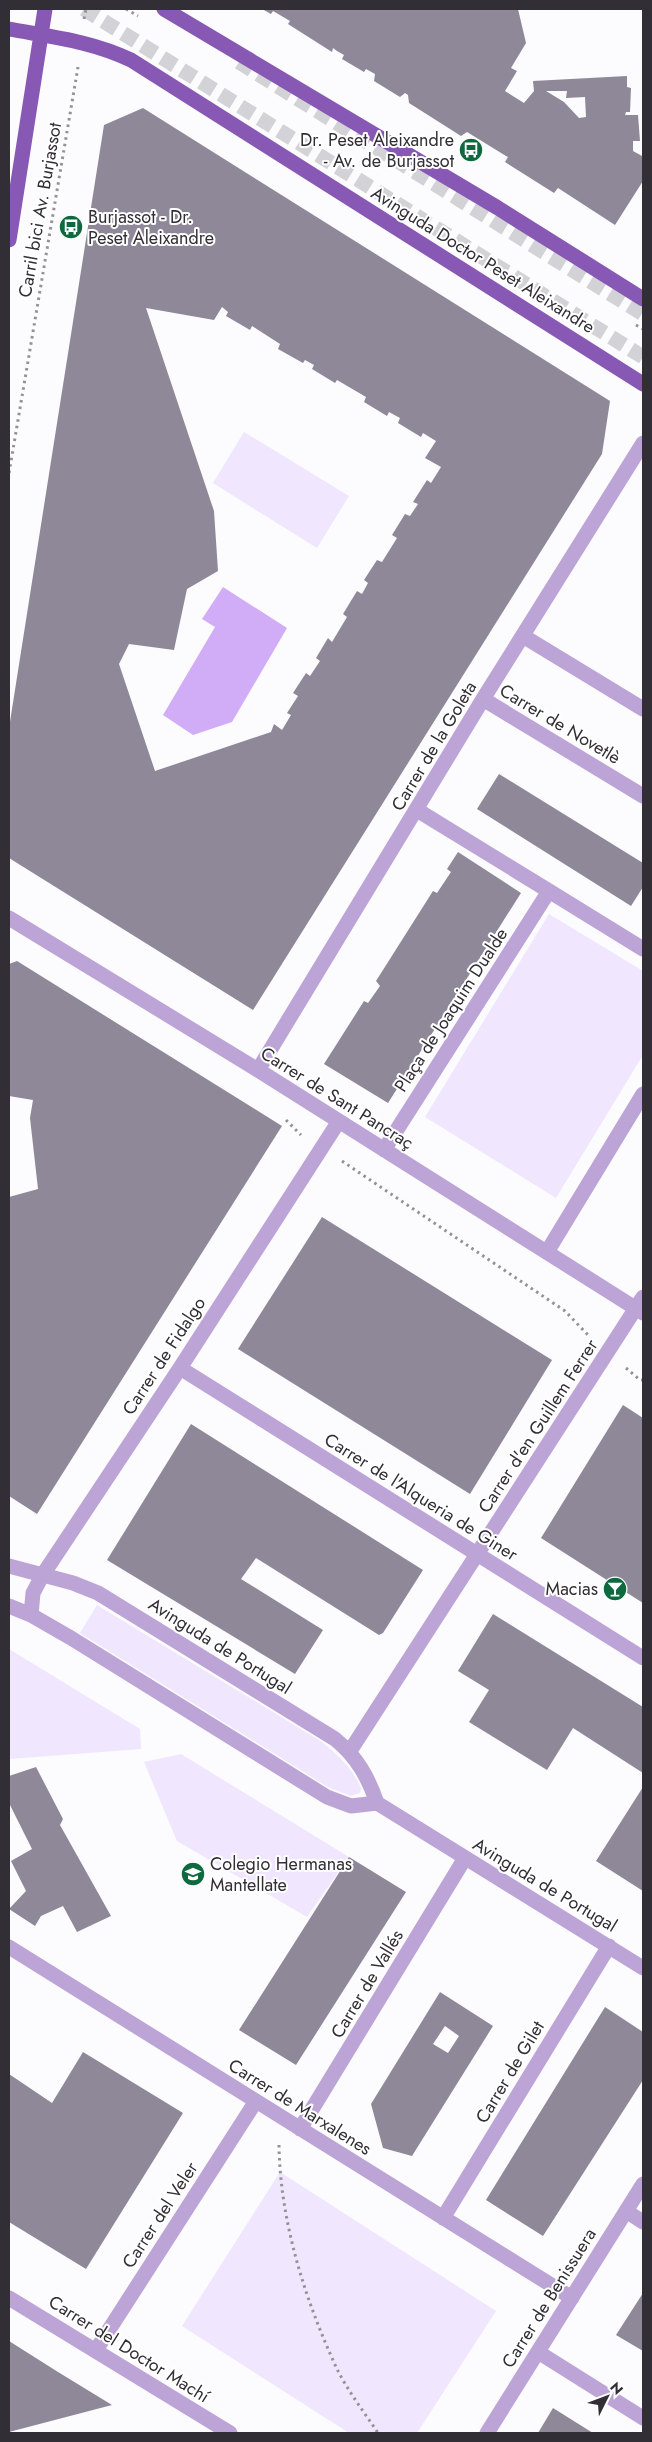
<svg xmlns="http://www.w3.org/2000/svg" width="652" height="2442" viewBox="0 0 652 2442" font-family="Jost,sans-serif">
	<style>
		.green { fill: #f0e6fe }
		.water { fill: #d1adf8 }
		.building { fill: #8f8899; fill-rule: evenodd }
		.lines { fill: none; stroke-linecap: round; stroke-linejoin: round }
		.major-tunnel { stroke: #d3d2d6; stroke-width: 15; stroke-dasharray: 15 8; stroke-linecap: butt }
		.path { stroke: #949297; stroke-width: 3; stroke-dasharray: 2.5 4; stroke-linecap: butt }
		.minor { stroke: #bca4d7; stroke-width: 15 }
		.major { stroke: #8758b4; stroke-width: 15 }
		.labels { text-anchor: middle; stroke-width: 4; stroke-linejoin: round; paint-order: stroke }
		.poi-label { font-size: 18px; fill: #312e35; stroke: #fff; text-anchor: end }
		.street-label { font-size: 18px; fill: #312e35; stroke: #fff }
	</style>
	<rect width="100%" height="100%" fill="#fcfbfe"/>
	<path class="green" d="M244 432 349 496 317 548 213 483Z
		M549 914 643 971V1055L556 1198 425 1117Z
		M97 1605 322 1742C338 1755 353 1769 361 1788L360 1793 351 1796 328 1787 80 1633Z
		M9 1649 140 1729 141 1749 9 1759Z
		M181 1754 349 1857 307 1917 177 1841 144 1762Z
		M280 2172 496 2311 417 2433H349L182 2326Z"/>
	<path class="water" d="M223 587 287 628 232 722 193 735 163 715 215 627 202 619Z"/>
	<path class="building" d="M262 9H518L526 43 511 68 517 71 505 91 524 103 534 91 533 81 627 76V87L631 88 630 112H626L625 115H638L640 141H633V151L642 156 643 181 615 225 558 188 554 193 505 162 508 157 506 156 467 132 461 136 409 103 408 95 405 93 400 97 374 81 375 74 366 69 364 72 342 59 344 55 337 51 333 48 332 52 288 24 290 21 273 11 271 14ZM546 91H567L566 98 585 97 586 117 579 118 564 102Z
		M143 108 610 401 602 454 253 1010 9 858V728L104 125ZM222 307 228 312 226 316 250 330 252 326 280 344 278 349 303 363 305 360 314 365 312 369 335 383 337 380 366 397 364 402 387 416 389 412 400 418 398 423 421 437 423 433 436 441 425 458 441 467 431 483 427 480 413 502 418 504 410 516 405 514 392 535 397 538 382 562 377 560 364 580 368 583 362 594 357 591 343 614 347 617 332 642 328 638 316 658 320 661 310 676 306 673 293 693 298 696 287 713 291 715 282 730 274 724 271 732 155 771 119 664 129 644 174 650 187 589 218 571 214 511 146 308 214 320Z
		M499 774 643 863V887L631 906 477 809Z
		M458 852 521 893 388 1103 324 1064 364 1001 368 1003 380 986 376 981 433 891 437 893 451 872 447 869Z
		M17 961 282 1126 37 1514 9 1496V1197L38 1189 30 1118 33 1100 9 1096V964Z
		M322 1217 552 1360 470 1494 238 1349Z
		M623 1405 643 1418V1603L541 1538Z
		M191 1424 423 1570 383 1633 379 1635 256 1558 241 1579 323 1630 295 1674 107 1560Z
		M493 1614 643 1707V1773L573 1728 547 1770 469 1722 489 1690 458 1671Z
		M36 1767 63 1819 60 1825 111 1916 77 1932 63 1906 41 1916 35 1926 9 1909 26 1891 11 1861 32 1849 9 1803V1776Z
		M643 1787V1891L596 1861Z
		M349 1857 406 1892 296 2065 239 2030Z
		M440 1992 493 2026 412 2156 383 2148 371 2104ZM445 2026 459 2036 448 2053 433 2044Z
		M605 2007 643 2032V2080L543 2236 486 2200Z
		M83 2052 183 2113 86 2269 9 2222V2074L52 2103Z
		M643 2293V2351L616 2335Z
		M9 2341 58 2372 112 2405 9 2432Z
		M553 2408 593 2433H538Z"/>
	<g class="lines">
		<path class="major-tunnel" d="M84 9 643 357
			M239 62 643 314"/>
		<path class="path" d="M126 9 138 16
			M84 19 86 9
			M636 325 643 329
			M9 473 78 67
			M286 1120 301 1135
			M342 1161 565 1311 589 1336
			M626 1368 640 1380H643
			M279 2145C280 2221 305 2300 337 2369 348 2391 364 2412 378 2433"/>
		<path class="minor" d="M523 636 643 709
			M483 699 643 796
			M417 810 549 891
			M9 918 258 1070 643 1313
			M258 1070 483 699 643 443
			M384 1150 549 891 643 949
			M547 1252 643 1094
			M180 1368 643 1658
			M9 1566 73 1583 98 1593 335 1739C357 1757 368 1777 377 1803
			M9 1606 31 1615 71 1638 327 1797 351 1806 377 1803 643 1968
			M31 1615 33 1593 42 1576 180 1368 339 1121
			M350 1751 643 1297
			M9 1947 572 2298
			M300 2129 465 1858
			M626 2211 643 2222
			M443 2218 609 1946
			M9 2298 230 2433
			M96 2350 256 2101
			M538 2352 643 2418
			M487 2433 643 2184"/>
		<path class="major" d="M164 9 498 208 643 299
			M9 29C52 37 91 41 131 60L643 384
			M9 240 45 9"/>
	</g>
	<defs>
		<g id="bus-disc" transform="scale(1.25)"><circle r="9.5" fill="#0e6a3e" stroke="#fff"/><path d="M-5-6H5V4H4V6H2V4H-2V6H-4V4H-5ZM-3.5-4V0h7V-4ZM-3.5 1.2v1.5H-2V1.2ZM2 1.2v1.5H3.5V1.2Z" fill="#fff"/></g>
		<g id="bar-disc" transform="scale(1.25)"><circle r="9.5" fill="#0e6a3e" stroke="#fff"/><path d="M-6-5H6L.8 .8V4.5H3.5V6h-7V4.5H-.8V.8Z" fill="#fff"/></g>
		<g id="school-disc" transform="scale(1.25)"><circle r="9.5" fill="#0e6a3e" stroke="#fff"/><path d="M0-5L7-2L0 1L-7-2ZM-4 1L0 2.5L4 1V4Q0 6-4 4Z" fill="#fff"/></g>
	</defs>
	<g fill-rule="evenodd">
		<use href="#bus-disc" x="471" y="150"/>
		<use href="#bus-disc" x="71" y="227"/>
		<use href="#bar-disc" x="615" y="1589"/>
		<use href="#school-disc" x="193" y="1874"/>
	</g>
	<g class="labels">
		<g class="poi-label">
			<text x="454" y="146">Dr. Peset Aleixandre<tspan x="454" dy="21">- Av. de Burjassot</tspan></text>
			<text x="88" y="223" text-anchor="start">Burjassot - Dr.<tspan x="88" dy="21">Peset Aleixandre</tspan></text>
			<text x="598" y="1595">Macias</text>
			<text x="210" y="1870" text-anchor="start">Colegio Hermanas<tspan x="210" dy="21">Mantellate</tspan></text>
		</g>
		<g class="street-label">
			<text transform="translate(40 210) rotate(-80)" y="6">Carril bici Av. Burjassot</text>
			<text transform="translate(483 260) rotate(32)" y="6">Avinguda Doctor Peset Aleixandre</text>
			<text transform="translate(560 724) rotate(31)" y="6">Carrer de Novetlè</text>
			<text transform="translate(434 746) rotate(-59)" y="6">Carrer de la Goleta</text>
			<text transform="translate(451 1010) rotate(-57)" y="6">Plaça de Joaquim Dualde</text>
			<text transform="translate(337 1098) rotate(32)" y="6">Carrer de Sant Pancraç</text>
			<text transform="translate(164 1356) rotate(-57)" y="6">Carrer de Fidalgo</text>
			<text transform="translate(538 1426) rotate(-57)" y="6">Carrer d'en Guillem Ferrer</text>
			<text transform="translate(421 1497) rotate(32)" y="6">Carrer de l'Alqueria de Giner</text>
			<text transform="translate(220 1646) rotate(32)" y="6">Avinguda de Portugal</text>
			<text transform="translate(545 1885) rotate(31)" y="6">Avinguda de Portugal</text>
			<text transform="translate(367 1984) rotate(-59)" y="6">Carrer de Vallés</text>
			<text transform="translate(510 2072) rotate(-59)" y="6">Carrer de Gilet</text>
			<text transform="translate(300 2107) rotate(32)" y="6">Carrer de Marxalenes</text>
			<text transform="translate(160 2215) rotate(-57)" y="6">Carrer del Veler</text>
			<text transform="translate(549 2298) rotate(-58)" y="6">Carrer de Benissuera</text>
			<text transform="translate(129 2349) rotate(32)" y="6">Carrer del Doctor Machí</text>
		</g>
	</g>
	<rect width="652" height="2442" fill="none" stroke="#312e35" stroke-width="20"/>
	<g transform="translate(607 2397) rotate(48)" stroke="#ffffff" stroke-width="4" paint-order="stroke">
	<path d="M0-4L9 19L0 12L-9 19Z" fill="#312e35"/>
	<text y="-8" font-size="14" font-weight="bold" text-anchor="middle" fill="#312e35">N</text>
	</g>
</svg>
